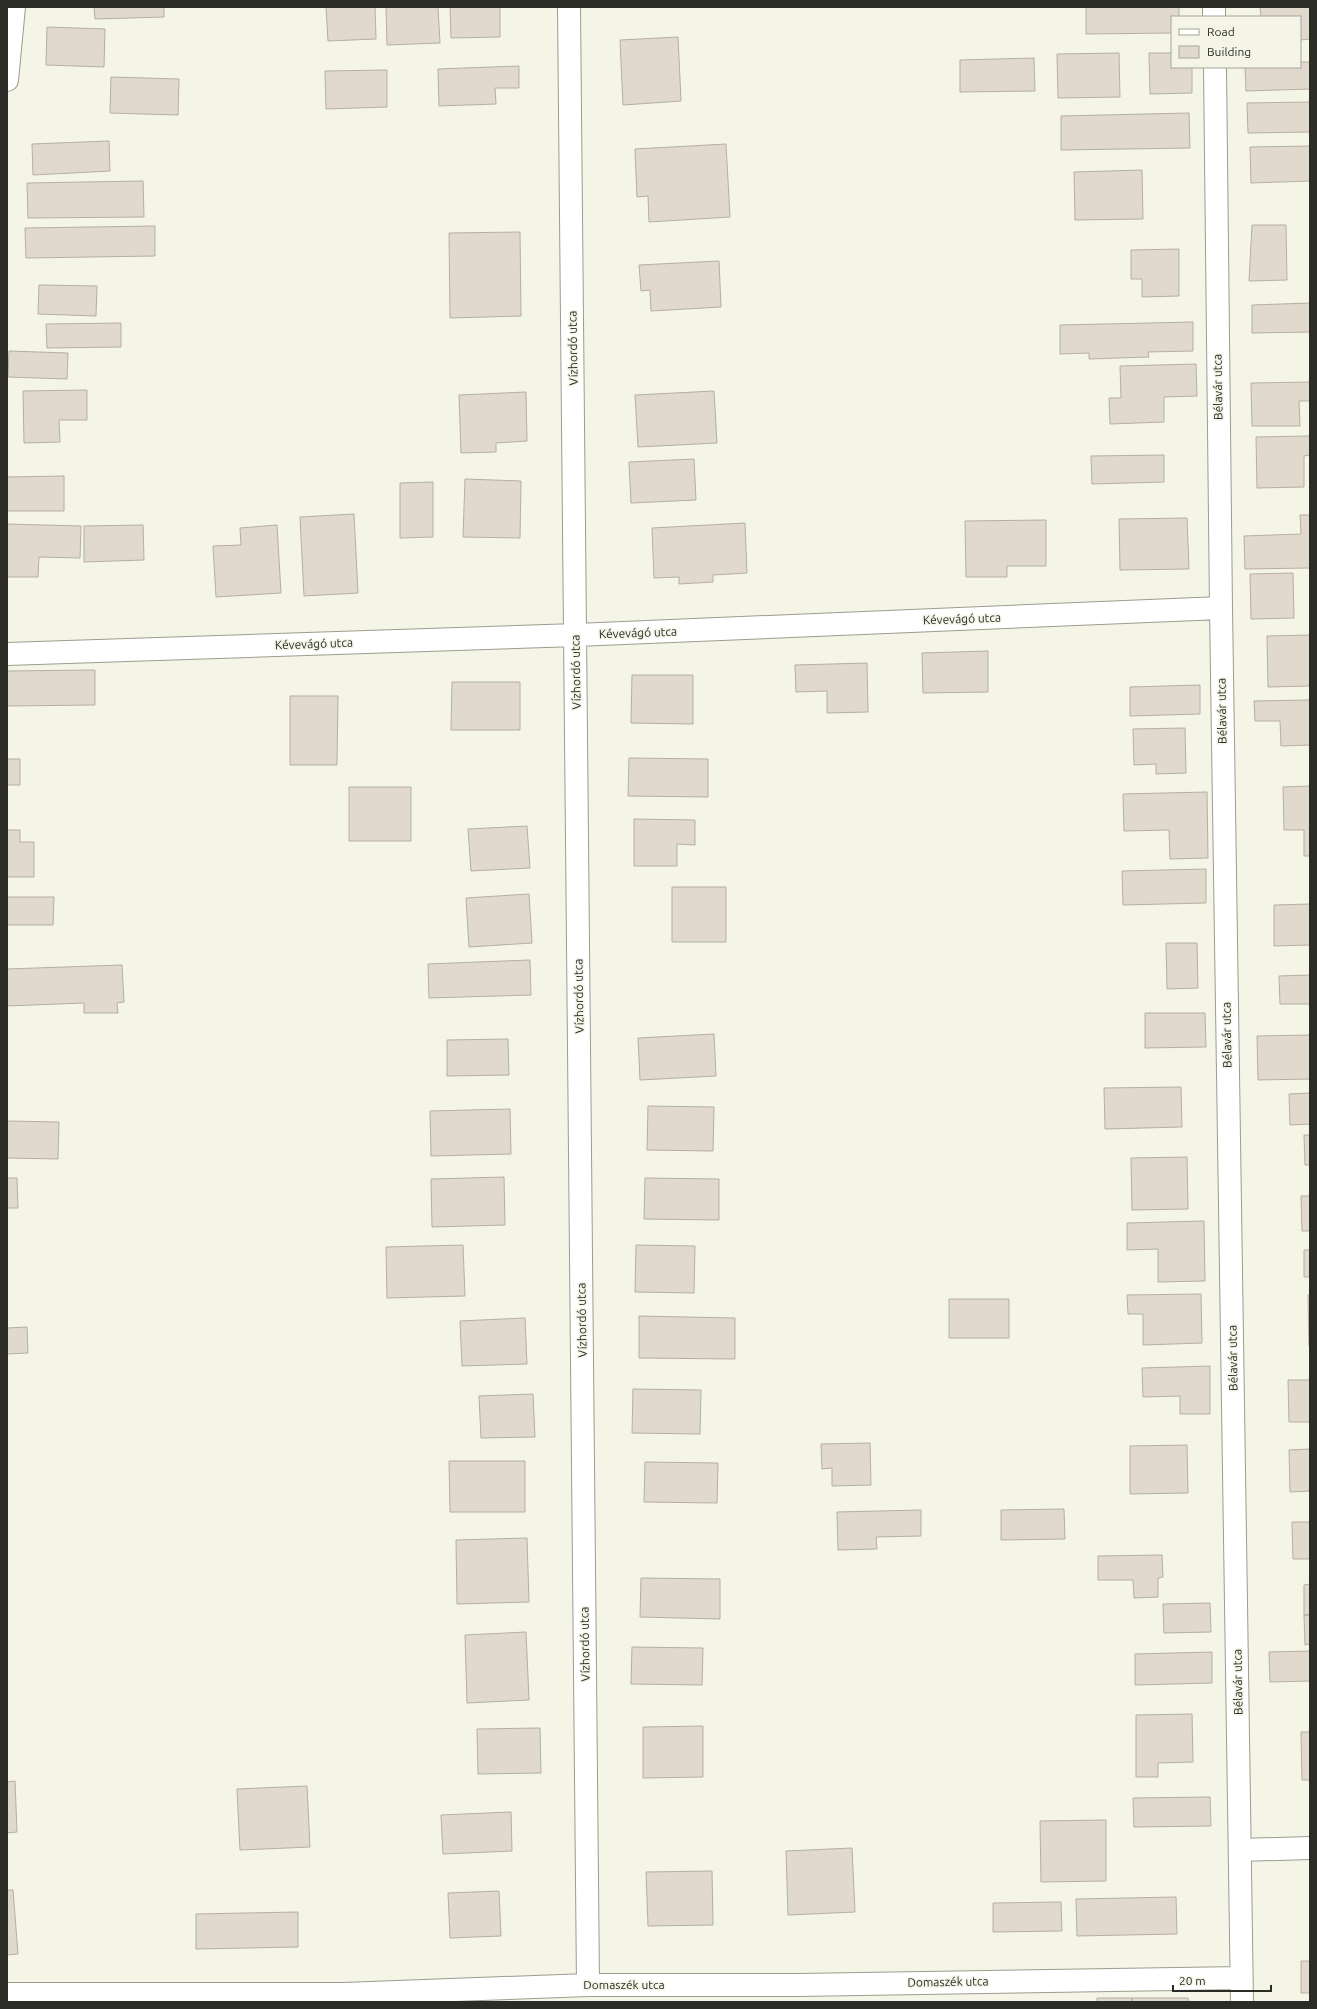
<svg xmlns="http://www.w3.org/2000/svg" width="1317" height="2009" viewBox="0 0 1317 2009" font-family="Ubuntu,sans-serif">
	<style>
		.building { fill: #e2d9ce; stroke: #b6aea2 }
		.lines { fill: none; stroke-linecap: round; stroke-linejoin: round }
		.minor-casing { stroke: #9c9c8f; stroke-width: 24 }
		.minor { stroke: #fff; stroke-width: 22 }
		.labels { text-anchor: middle; stroke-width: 3; stroke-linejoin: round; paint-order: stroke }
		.street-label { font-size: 12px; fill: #2c2c27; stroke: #f4f5e7 }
	</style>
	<rect width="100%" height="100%" fill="#f4f5e7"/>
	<path class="building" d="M94 7H164V17L95 19Z
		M326 7H375L376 39 328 41Z
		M386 7H438L440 43 387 45Z
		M450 7H500V37L451 38Z
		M1086 7H1179V17H1172V33L1086 34Z
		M1260 7H1310V39L1300 40V17H1261Z
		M47 27 105 29 104 67 46 65Z
		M678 37 681 101 623 105 620 40Z
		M1119 53 1120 97 1058 98 1057 54Z
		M1149 53H1172V67H1192V93L1150 94Z
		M1034 58 1035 91 960 92V60Z
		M1300 62H1310V89L1246 91 1245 67H1300Z
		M519 66V88H495L496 104 439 106 438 69Z
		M387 70V107L326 109 325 71Z
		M111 77 179 79 178 115 110 113Z
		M1310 102V132L1248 133 1247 103Z
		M1189 113 1190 148 1061 150V116Z
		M109 141 110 171 33 175 32 144Z
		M726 144 730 217 649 222 648 196 637 197 635 149Z
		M1310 146V181L1251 183 1250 147Z
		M1142 170 1143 219 1075 220 1074 172Z
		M143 181 144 217 28 218 27 183Z
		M1252 225H1286L1287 280 1249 281Z
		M155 226V256L26 258 25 228Z
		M520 232 521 316 450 318 449 233Z
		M1179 249V296L1142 297V279H1131V250Z
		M719 261 721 307 651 311 650 290 641 291 639 265Z
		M39 285 97 286 96 316 38 314Z
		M1310 303V332L1252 333V305Z
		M1193 322V351L1148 352 1149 357 1089 359V353L1060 354V325Z
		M121 323V347L47 348 46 324Z
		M9 351 68 353 67 379 8 377Z
		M1196 364 1197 396 1164 397V422L1110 424 1109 398H1121L1120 366Z
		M1310 382V401H1299L1300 426H1252L1251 383Z
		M87 390V420H59L60 442 24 443 23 391Z
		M714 391 717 443 638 447 635 395Z
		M526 392 527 441 496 443V452L461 453 459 395Z
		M1310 436V455L1304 456V487L1257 488 1256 437Z
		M1164 455V482L1092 484 1091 456Z
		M694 459 696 500 631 503 629 462Z
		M64 476V511H7V477Z
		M465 479 521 481 520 538 463 537Z
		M433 482V537L400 538V483Z
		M354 514 358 593 304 596 300 517Z
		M1300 515H1310V568L1245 569 1244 536 1301 534Z
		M1187 518 1189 569 1120 570 1119 519Z
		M1046 520V566H1007V577H966L965 521Z
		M745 523 747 573 713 575V582L679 584V577L654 578 652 528Z
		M7 524 81 526 80 558 39 557 38 577H7Z
		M143 525 144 560 84 562V526Z
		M277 525 281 593 216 597 213 546 241 545 240 528Z
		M1293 573 1294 618 1251 619 1250 574Z
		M1310 635V686L1268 687 1267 636Z
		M988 651V692L923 693 922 653Z
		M867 663 868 712 827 713V691L796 692 795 665Z
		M95 670V705L7 706V671Z
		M632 675H693V724L631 723Z
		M452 682H520V730H451Z
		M1200 685V714L1130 716V687Z
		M290 696H338L337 765H290Z
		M1310 700V745L1281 746 1280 721H1255L1254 701Z
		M1185 728 1186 773 1156 774V764L1134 765 1133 729Z
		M629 758 708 759V797L628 796Z
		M7 759H20V785H7Z
		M1310 786V856H1304V830H1284L1283 787Z
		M349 787H411V841H349Z
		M1207 792 1208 858 1170 859 1169 830 1124 831 1123 794Z
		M634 819 695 820V845L677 844V866H634Z
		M527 826 530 868 471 871 468 829Z
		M7 830H20V842H34V877H7Z
		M1206 869V903L1123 905 1122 871Z
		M672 887H726V942H672Z
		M529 894 532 943 469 947 466 898Z
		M7 897H54L53 925H7Z
		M1310 904V945L1274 946V905Z
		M1166 943H1197L1198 988 1167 989Z
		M530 960 531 995 429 998 428 964Z
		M122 965 124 1002 117 1003 118 1013H84V1003L7 1006V969Z
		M1310 975V1004H1280L1279 976Z
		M1145 1013H1205L1206 1047 1145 1048Z
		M714 1034 716 1076 640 1080 638 1038Z
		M1310 1035V1079L1258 1080 1257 1036Z
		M508 1039 509 1075 447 1076V1040Z
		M1181 1087 1182 1127 1105 1129 1104 1088Z
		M1310 1093V1124L1290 1125 1289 1094Z
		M648 1106 714 1107 713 1151 647 1150Z
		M510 1109 511 1154 431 1156 430 1111Z
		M7 1121 59 1122 58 1159 7 1158Z
		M1304 1135H1310V1165H1305Z
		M1187 1157 1188 1209 1132 1210 1131 1158Z
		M504 1177 505 1225 432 1227 431 1179Z
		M7 1178H17L18 1208H7Z
		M645 1178 719 1179V1220L644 1219Z
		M1301 1196H1310V1231H1302Z
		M1204 1221 1205 1281 1158 1282V1249L1127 1250V1223Z
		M463 1245 465 1296 387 1298 386 1247Z
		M636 1245 695 1246 694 1293 635 1292Z
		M1304 1250H1310V1277H1304Z
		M1201 1294 1202 1343 1143 1345V1314H1128L1127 1295Z
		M1308 1295H1310V1346H1309Z
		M949 1299H1009V1338H949Z
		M639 1316 735 1318V1359L639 1358Z
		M525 1318 527 1364 462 1366 460 1321Z
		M27 1327 28 1353 7 1354V1328Z
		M1210 1366V1414H1180V1396L1143 1397 1142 1368Z
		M1288 1380H1310V1422H1289Z
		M633 1389 701 1390 700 1434 632 1433Z
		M533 1394 535 1437 481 1438 479 1396Z
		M870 1443 871 1485 832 1486V1468L822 1469 821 1444Z
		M1187 1445 1188 1493 1130 1494V1446Z
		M1310 1449V1491L1290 1492 1289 1450Z
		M449 1461H525V1512H450Z
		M645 1462 718 1463 717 1503 644 1502Z
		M1064 1509 1065 1539 1001 1540V1510Z
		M921 1510V1536L876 1537 877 1549 838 1550 837 1512Z
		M1292 1522H1310V1559H1293Z
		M527 1538 529 1602 457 1604 456 1540Z
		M1162 1555 1163 1577 1158 1578V1597L1134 1598 1133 1580H1098V1556Z
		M641 1578 720 1579V1619L640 1617Z
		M1310 1584V1615H1304V1585Z
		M1210 1603 1211 1632 1164 1633 1163 1604Z
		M1304 1615H1310V1644L1305 1645Z
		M526 1632 529 1700 467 1703 465 1635Z
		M632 1647 703 1648 702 1685 631 1684Z
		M1310 1651V1681L1270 1682 1269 1652Z
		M1212 1652V1683L1135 1685V1654Z
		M1192 1714 1193 1762 1158 1763V1777H1136V1715Z
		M703 1726V1777L643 1778V1727Z
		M540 1728 541 1773 478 1774 477 1729Z
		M1301 1732H1310V1780H1302Z
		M15 1781 17 1832 7 1833V1782Z
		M307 1786 310 1847 240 1850 237 1789Z
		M1210 1797 1211 1826 1134 1827 1133 1798Z
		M511 1812 512 1851 443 1854 441 1815Z
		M1106 1820V1881L1041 1882 1040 1821Z
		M852 1848 855 1912 788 1915 786 1851Z
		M712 1871 713 1925 648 1926 646 1872Z
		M7 1890H13L18 1954 7 1955Z
		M499 1891 501 1936 450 1938 448 1893Z
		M1176 1897 1177 1934 1077 1936 1076 1899Z
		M1061 1902 1062 1931 993 1932V1903Z
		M298 1912V1947L196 1949V1914Z
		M1301 1961H1310V1993H1301Z
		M1097 1998H1132V2002H1097Z
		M1132 1998H1188L1189 2002H1132Z"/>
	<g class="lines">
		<g class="minor-casing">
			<path id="minor" d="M569 7 588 1985
				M1214 7V17
				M1215 67 1221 608 1242 2002
				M7 80 14 7
				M7 654 576 635 1221 608
				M1240 1850 1310 1848
				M7 1994H344L588 1985H798L1241 1978"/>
		</g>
		<use href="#minor" class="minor"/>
	</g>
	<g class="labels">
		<g class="street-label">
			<text transform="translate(573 348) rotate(-91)" y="4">Vízhordó utca</text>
			<text transform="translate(1218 387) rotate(-91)" y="4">Bélavár utca</text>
			<text transform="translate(962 619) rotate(-2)" y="4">Kévevágó utca</text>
			<text transform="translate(638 633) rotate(-2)" y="4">Kévevágó utca</text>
			<text transform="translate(314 644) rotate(-2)" y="4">Kévevágó utca</text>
			<text transform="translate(576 672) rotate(-91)" y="4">Vízhordó utca</text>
			<text transform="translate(1222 711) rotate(-91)" y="4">Bélavár utca</text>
			<text transform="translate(579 996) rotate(-91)" y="4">Vízhordó utca</text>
			<text transform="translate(1227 1035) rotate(-91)" y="4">Bélavár utca</text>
			<text transform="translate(582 1320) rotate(-91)" y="4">Vízhordó utca</text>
			<text transform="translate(1233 1358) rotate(-91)" y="4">Bélavár utca</text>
			<text transform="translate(585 1644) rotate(-91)" y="4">Vízhordó utca</text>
			<text transform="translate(1238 1682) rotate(-91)" y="4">Bélavár utca</text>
			<text transform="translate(948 1982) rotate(-1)" y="4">Domaszék utca</text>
			<text x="624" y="1989">Domaszék utca</text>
		</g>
	</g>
	<rect width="1317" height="2009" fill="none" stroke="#2c2c27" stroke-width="16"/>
	<rect x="1171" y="16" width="130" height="52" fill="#f4f5e7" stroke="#a4a59a"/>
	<rect x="1179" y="29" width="20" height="6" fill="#ffffff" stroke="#a4a59a"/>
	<text x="1207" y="36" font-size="12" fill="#2c2c27">Road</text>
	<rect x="1179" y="46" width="20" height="12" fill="#e2d9ce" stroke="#a4a59a"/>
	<text x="1207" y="56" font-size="12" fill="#2c2c27">Building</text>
	<path d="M1173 1985v6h98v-6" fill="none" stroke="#2c2c27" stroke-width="2"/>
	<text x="1179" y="1985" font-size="12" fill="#2c2c27" stroke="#f4f5e7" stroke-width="3" paint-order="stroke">20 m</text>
</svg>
